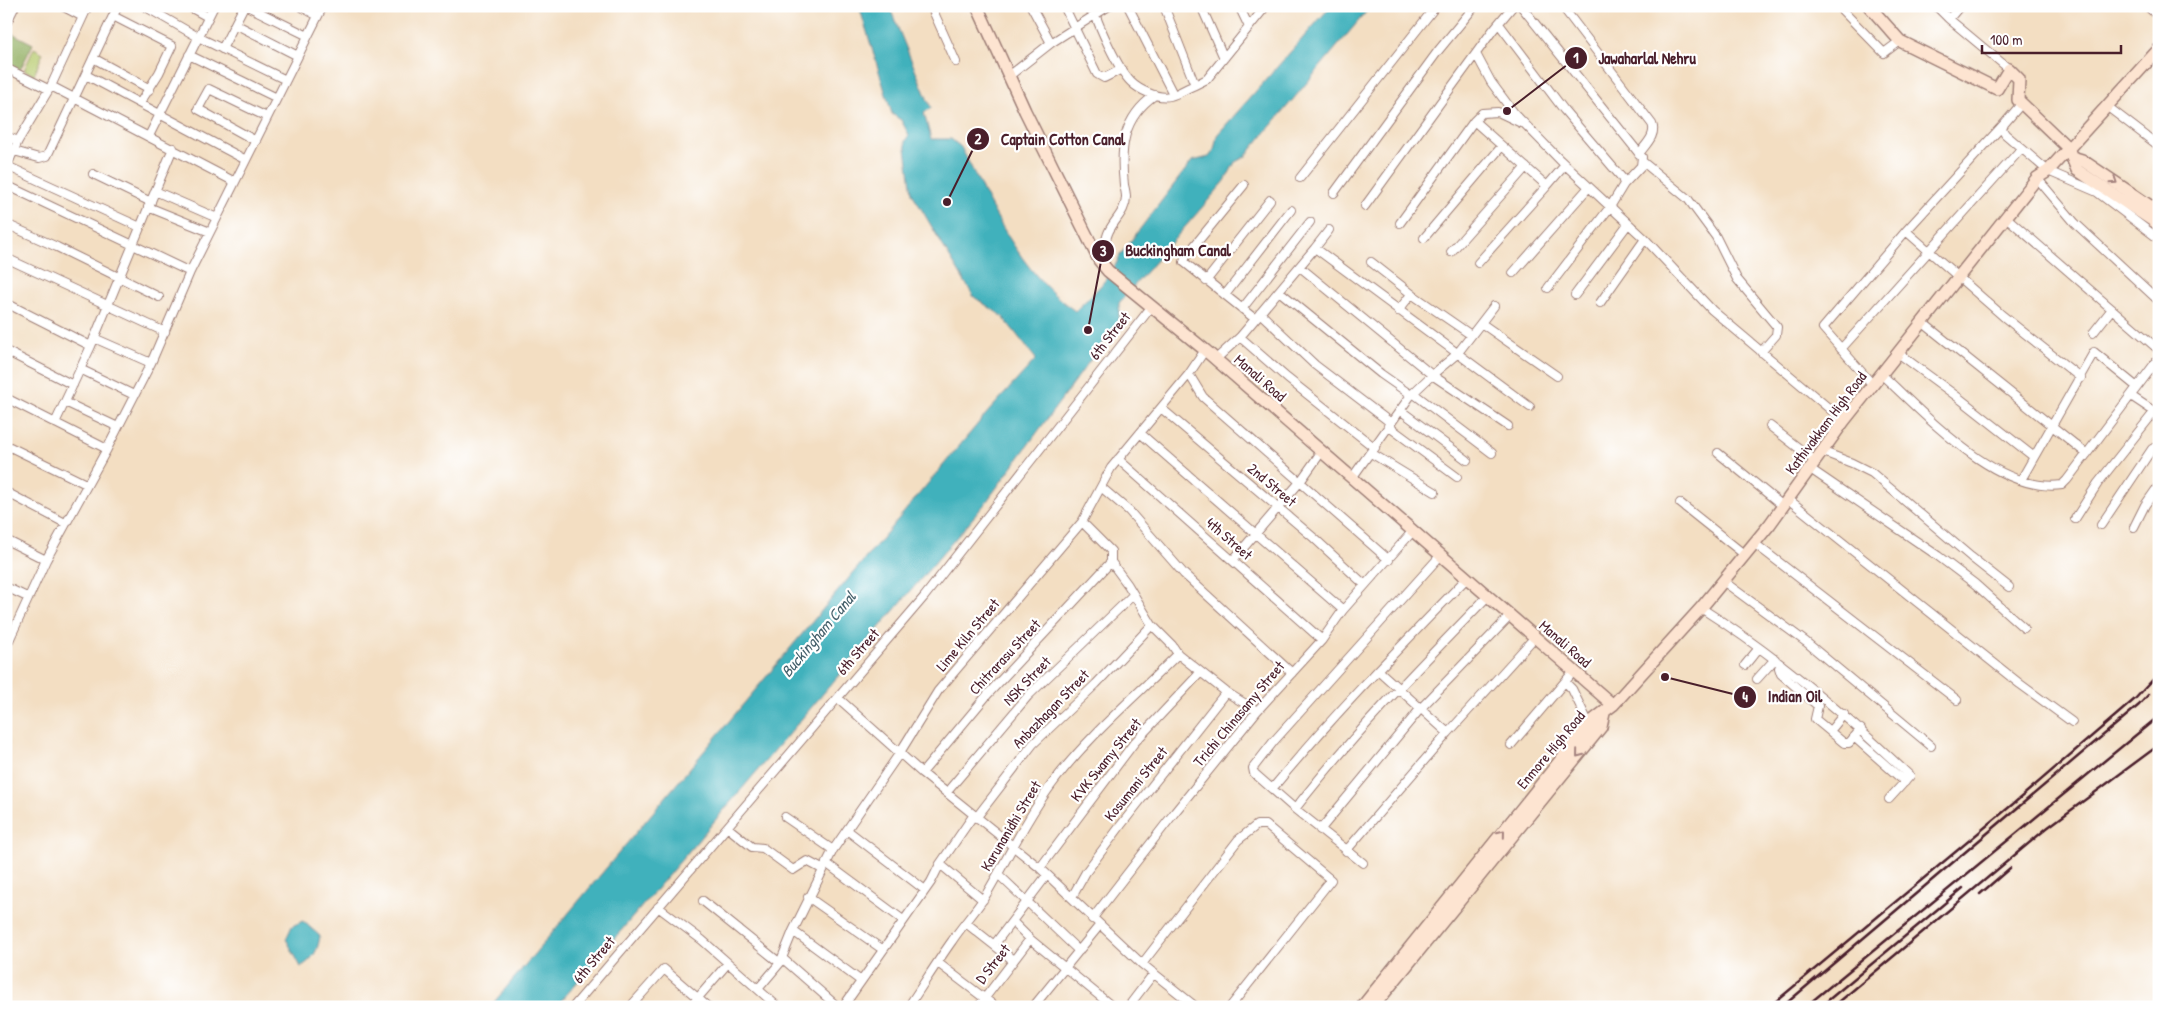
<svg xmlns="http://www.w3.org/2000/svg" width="2165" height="1013" viewBox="0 0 2165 1013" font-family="'Patrick Hand',sans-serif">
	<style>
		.green { fill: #b8cb6f; stroke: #81754d }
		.forest { fill: #92af62; stroke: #6e6746 }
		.water { fill: #41b1bc; stroke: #466874 }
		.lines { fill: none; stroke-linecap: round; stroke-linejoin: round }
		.street-casing { stroke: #9e7e76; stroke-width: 10 }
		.secondary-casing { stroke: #9e7e76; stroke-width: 14 }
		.street { stroke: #fff; stroke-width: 8 }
		.secondary { stroke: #fde4d1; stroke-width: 11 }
		.rail { stroke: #4a1f2b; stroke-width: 2.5 }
		.oneway { stroke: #a4827e }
		.labels { text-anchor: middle; stroke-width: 4.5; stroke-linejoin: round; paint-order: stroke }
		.street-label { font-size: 15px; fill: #4a1f2b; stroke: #fff }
		.water-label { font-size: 16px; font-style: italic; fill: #46616c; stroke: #fff }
		.leader { fill: none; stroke: #4a1f2b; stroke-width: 2 }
		.callout-dot { fill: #4a1f2b; stroke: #fff; stroke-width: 2 }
		.mark-label { font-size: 15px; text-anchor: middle; font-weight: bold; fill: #fff }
		.callout-label { font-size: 16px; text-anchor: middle; font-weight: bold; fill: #4a1f2b; stroke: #fff; stroke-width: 4.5; stroke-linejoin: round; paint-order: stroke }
	</style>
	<rect width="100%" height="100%" fill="#fff"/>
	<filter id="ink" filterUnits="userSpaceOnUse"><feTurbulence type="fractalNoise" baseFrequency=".02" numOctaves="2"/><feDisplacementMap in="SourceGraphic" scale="10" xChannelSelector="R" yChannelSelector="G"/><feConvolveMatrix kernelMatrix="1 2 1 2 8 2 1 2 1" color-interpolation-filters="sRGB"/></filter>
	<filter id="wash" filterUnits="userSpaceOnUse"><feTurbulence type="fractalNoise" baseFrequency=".0096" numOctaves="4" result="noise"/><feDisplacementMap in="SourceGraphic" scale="20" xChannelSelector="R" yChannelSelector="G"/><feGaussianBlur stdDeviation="1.12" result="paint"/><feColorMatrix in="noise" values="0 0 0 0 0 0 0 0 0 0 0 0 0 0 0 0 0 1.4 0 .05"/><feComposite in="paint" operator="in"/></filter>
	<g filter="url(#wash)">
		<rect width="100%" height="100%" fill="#f3dec2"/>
		<path class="green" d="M34 48 43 53 34 75 24 70Z"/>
		<path class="forest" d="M6 30 33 44 17 76 6 70Z"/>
		<path class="water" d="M859 6H889L931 108 924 113 931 139H951L961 147C992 207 1018 271 1075 311 1092 295 1112 277 1120 255L1192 161 1209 157 1214 150 1217 135 1331 6H1371L1245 157 1235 162 1225 181 1119 303V321L984 505 556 1007H490L986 414 1036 359 1002 316 974 297 943 246 912 193 905 141 909 135 901 120 892 114Z
			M303 921 320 936C318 951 313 959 301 967L286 939 292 926Z"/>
	</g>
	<g filter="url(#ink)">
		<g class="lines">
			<g class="street-casing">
				<path id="street" d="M62 6 83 17
					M144 6 198 37 286 80
					M188 6 208 17
					M247 6 308 36
					M300 6 318 16
					M931 6 956 62
					M1031 6 1051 43
					M1064 6 1097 74 1104 78 1122 69
					M1092 6C1099 26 1117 68 1131 82 1139 90 1158 99 1170 96 1178 94 1187 88 1195 85
					M1128 6 1173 94
					M1164 6 1195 85 1207 79 1266 6
					M1201 6 1224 58
					M1239 6 1249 27
					M1521 6 1642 157 1641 166 1624 184
					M1562 6 1652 124C1657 135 1645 145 1639 154
					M1838 6 1884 53 1900 41
					M1936 6 1949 19
					M1960 6 1949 19 2009 69
					M2147 6 2159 17
					M113 16 118 6
					M6 24 15 6
					M235 24 298 56
					M1499 24 1564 110 1622 178 1624 184 1610 207 1548 288
					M222 49 244 6
					M1476 54 1491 82 1514 113 1560 160 1645 239 1712 310 1844 421
					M189 55 277 98
					M93 58 150 89
					M6 68 48 89
					M86 75 246 160
					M1009 76 1051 43 1109 6
					M51 86 235 182
					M2022 103 2004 124 2002 129 2005 134 2048 171 2097 192 2159 239
					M2108 107 2159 146
					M1474 121 1547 186 1565 165
					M6 136 18 141 6 168
					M149 136 214 6
					M18 141 51 86 88 6
					M256 141 198 109 209 89 267 117
					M14 151 39 158 47 156 113 16 172 46 159 73 140 103
					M1643 162 1688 199 1716 237 1737 279 1777 327 1776 335 1761 352
					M7 166 140 227
					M93 174 151 202
					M1300 178 1436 6
					M2037 178 2075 223 2159 301
					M6 185 190 272
					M1244 185 1186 256 1184 262 1255 319
					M155 191 217 218
					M1334 193 1438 51 1475 6
					M1365 206 1493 30 1513 6
					M148 207 210 232
					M2006 217 2159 350
					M1400 223 1474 121 1482 113 1498 112 1521 123
					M6 224 57 247 159 297
					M1906 231 2003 316 2081 378
					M1424 238 1502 146
					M1315 248 1329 230
					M1451 252 1526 167
					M6 258 165 332
					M1099 260C1106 251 1104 241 1109 231 1115 219 1126 211 1126 197 1126 193 1125 189 1124 185 1120 149 1122 118 1155 95
					M1371 262 1413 295
					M1478 263 1547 186
					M1300 267 1432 375 1508 426
					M1513 273 1589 187
					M1206 281 1270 200
					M1279 291 1381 374 1411 395
					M1225 295 1291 210
					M1575 295 1628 224
					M6 303 91 346
					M1600 303 1645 239
					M1242 309 1310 222
					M1398 311 1409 297 1413 295 1471 335
					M1260 313 1315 365 1391 423
					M1922 322 2087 454
					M1481 323 1557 376
					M2093 333 2112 309
					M1240 337 1287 378 1375 448
					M94 338 151 363
					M1841 349 2021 149
					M6 351 73 385
					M1898 353 1959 398 2034 457
					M1216 359 1240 337 1315 248 1530 407
					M80 369 134 395
					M1189 374 1203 397 1389 560
					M1881 374C1926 415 1996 494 2062 485L2067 480 2159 358
					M1873 385 1823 328 1906 231 2004 124
					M1413 393 1492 453
					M2131 396 2158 414
					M6 398 107 449
					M65 402 118 427
					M1161 408 1314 538 1365 585
					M1400 410 1467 460
					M55 423 91 346 173 148
					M1388 426 1457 477
					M1770 426 1814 460
					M1140 433 1343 610
					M6 445 86 484
					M1821 451 1852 463 1872 473 1971 557 2009 587
					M1371 453 1435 492
					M1718 453 1783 506
					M1118 459 1322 640
					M1809 468 1938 556 1975 584 2024 628
					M1352 478 1411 395 1432 375 1457 354 1494 306
					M2021 480 2094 352 2137 387
					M1101 487 1129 511 1184 574 1292 673
					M6 492 65 523
					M1788 499 2020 684 2072 722
					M1680 503 1745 555
					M2075 519 2098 483 2159 406
					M1082 522 1111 551V562L1128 585 1152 625 1172 645 1178 654 1226 692 1257 711
					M2101 525 2152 449 2159 445
					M2134 527 2145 505 2159 485
					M6 540 46 560
					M1754 543 1957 700
					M1233 560 1300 482 1322 451
					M1723 581 1806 642 1931 746
					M6 587 27 597
					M1701 608C1777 656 1845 714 1910 776L1889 799
					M6 647 46 560 107 449 151 363 190 272 323 6
					M1745 665 1759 648
					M1782 665 1779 668 1781 674 1818 706 1815 719 1844 743H1849L1861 729
					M1378 670 1448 733
					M1757 679 1775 659
					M1565 682 1572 689 1589 724
					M838 698 922 773 1040 868 1142 964 1196 1007
					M1830 731 1844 714
					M1854 737 1905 782
					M1511 745 1574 671
					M922 773 988 694 1111 562
					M1272 789C1333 715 1400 647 1467 578
					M947 792 1028 696 1133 595
					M1295 809C1354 733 1421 665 1488 596
					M785 817 833 850
					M976 818 1033 744 1096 684 1152 625
					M727 827 752 847 763 848 793 870 807 861 822 869
					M847 830 925 890
					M1320 830 1421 708 1510 616
					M1346 851 1448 733 1535 637
					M826 863 903 920
					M1363 863 1295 809 1254 773 1253 768 1274 741 1441 555
					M940 864 983 900
					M1040 868 1134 743 1200 673
					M998 874 1079 951
					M808 897 882 949
					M1072 897 1086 872 1121 825 1226 692
					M703 901 780 963
					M658 907 702 940 778 1007
					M1092 919 1175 812 1257 711 1322 640 1343 610 1412 532
					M1013 922 1030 939 1113 1007
					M966 923 1013 960
					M793 931 861 981
					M994 945 1047 875
					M782 958 838 1007
					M938 963 996 1007
					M1142 964 1238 840 1257 825H1266L1331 880 1230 1007
					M758 989 780 963 793 931 833 850 899 754 938 691 1082 522 1111 468 1189 374 1205 350
					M573 1007 924 597 1152 306
					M630 1007 664 969 708 1007
					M690 1007 728 963
					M843 1007 931 882 940 864 973 816
					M908 1007C923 985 937 962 952 941 962 926 974 913 984 898 1007 860 1025 820 1052 784 1088 736 1135 697 1178 654
					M978 1007 1030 939
					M1033 1007 1099 926
					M1128 1007 1154 973"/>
			</g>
			<g class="secondary-casing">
				<path id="secondary" d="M977 6 1025 111 1099 260 1108 271 1205 350 1613 705
					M1869 6 1900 41 1997 89 2009 69 2019 79 2018 100 2068 148 2077 170 2159 225
					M2072 157 2082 160 2159 212
					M1362 1007 1592 721 1613 705 1701 608 1770 524 1844 421 2037 178 2048 171 2159 49
					M1373 1007 1601 727 1604 713"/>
			</g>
			<use href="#street" class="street"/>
			<use href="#secondary" class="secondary"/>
			<path class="rail" d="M1980 894 2010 868
				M1769 1007 2013 804 2135 699 2159 673
				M1782 1007 2139 705 2149 694
				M1805 1007 2159 716
				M1820 1007 1963 888
				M1833 1007 2047 828 2159 745"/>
		</g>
		<defs><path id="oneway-chevron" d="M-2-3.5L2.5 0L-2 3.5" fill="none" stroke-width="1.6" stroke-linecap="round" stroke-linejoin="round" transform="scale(1.25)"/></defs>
		<g class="oneway">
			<use href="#oneway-chevron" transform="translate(2114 181) rotate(34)"/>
			<use href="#oneway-chevron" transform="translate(1579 754) rotate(129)"/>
			<use href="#oneway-chevron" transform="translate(1502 833) rotate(-51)"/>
		</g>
	</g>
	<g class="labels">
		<g class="street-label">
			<text transform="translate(1110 336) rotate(-52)" y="5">6th Street</text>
			<text transform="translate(1260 378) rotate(41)" y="5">Manali Road</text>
			<text transform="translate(1826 423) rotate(-53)" y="5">Kathivakkam High Road</text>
			<text transform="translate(1272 485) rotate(40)" y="5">2nd Street</text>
			<text transform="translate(1229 539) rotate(41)" y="5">4th Street</text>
			<text transform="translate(968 635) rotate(-50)" y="5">Lime Kiln Street</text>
			<text transform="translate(1565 644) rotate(41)" y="5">Manali Road</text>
			<text transform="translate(858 652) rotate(-49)" y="5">6th Street</text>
			<text transform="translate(1005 657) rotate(-47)" y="5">Chitrarasu Street</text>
			<text transform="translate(1027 681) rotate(-46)" y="5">NSK Street</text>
			<text transform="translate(1051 709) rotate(-46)" y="5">Anbazhagan Street</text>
			<text transform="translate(1239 714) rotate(-50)" y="5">Trichi Chinasamy Street</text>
			<text transform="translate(1551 750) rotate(-50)" y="5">Enmore High Road</text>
			<text transform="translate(1106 760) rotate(-51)" y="5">KVK Swamy Street</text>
			<text transform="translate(1136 784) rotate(-51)" y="5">Kosumani Street</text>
			<text transform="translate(1011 826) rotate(-59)" y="5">Karunanidhi Street</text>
			<text transform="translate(594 960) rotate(-50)" y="5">6th Street</text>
			<text transform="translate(993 964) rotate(-52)" y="5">D Street</text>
		</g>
		<g class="water-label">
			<text transform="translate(818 634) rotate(-50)" y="6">Buckingham Canal</text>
		</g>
	</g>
	<path class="leader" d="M1507 111L1576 58M947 202L978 139M1088 330L1103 251M1665 677L1745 697"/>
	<g class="callout-dot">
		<circle cx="1507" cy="111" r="5"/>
		<circle cx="947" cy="202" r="5"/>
		<circle cx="1088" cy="330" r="5"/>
		<circle cx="1665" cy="677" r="5"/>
		<circle cx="1576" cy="58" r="12"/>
		<circle cx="978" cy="139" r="12"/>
		<circle cx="1103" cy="251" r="12"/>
		<circle cx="1745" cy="697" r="12"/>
	</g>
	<g class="mark-label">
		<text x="1576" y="63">1</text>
		<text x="978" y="144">2</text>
		<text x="1103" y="256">3</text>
		<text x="1745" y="702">4</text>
	</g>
	<g class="callout-label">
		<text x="1647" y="64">Jawaharlal Nehru</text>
		<text x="1063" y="145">Captain Cotton Canal</text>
		<text x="1178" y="256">Buckingham Canal</text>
		<text x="1795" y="702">Indian Oil</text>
	</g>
	<rect width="2165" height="1013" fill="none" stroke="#fff" stroke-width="25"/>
	<path d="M1982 45v8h139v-8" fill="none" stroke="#4a1f2b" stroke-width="2.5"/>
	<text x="1990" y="45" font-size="15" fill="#4a1f2b" stroke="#ffffff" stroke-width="4" paint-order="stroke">100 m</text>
</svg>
